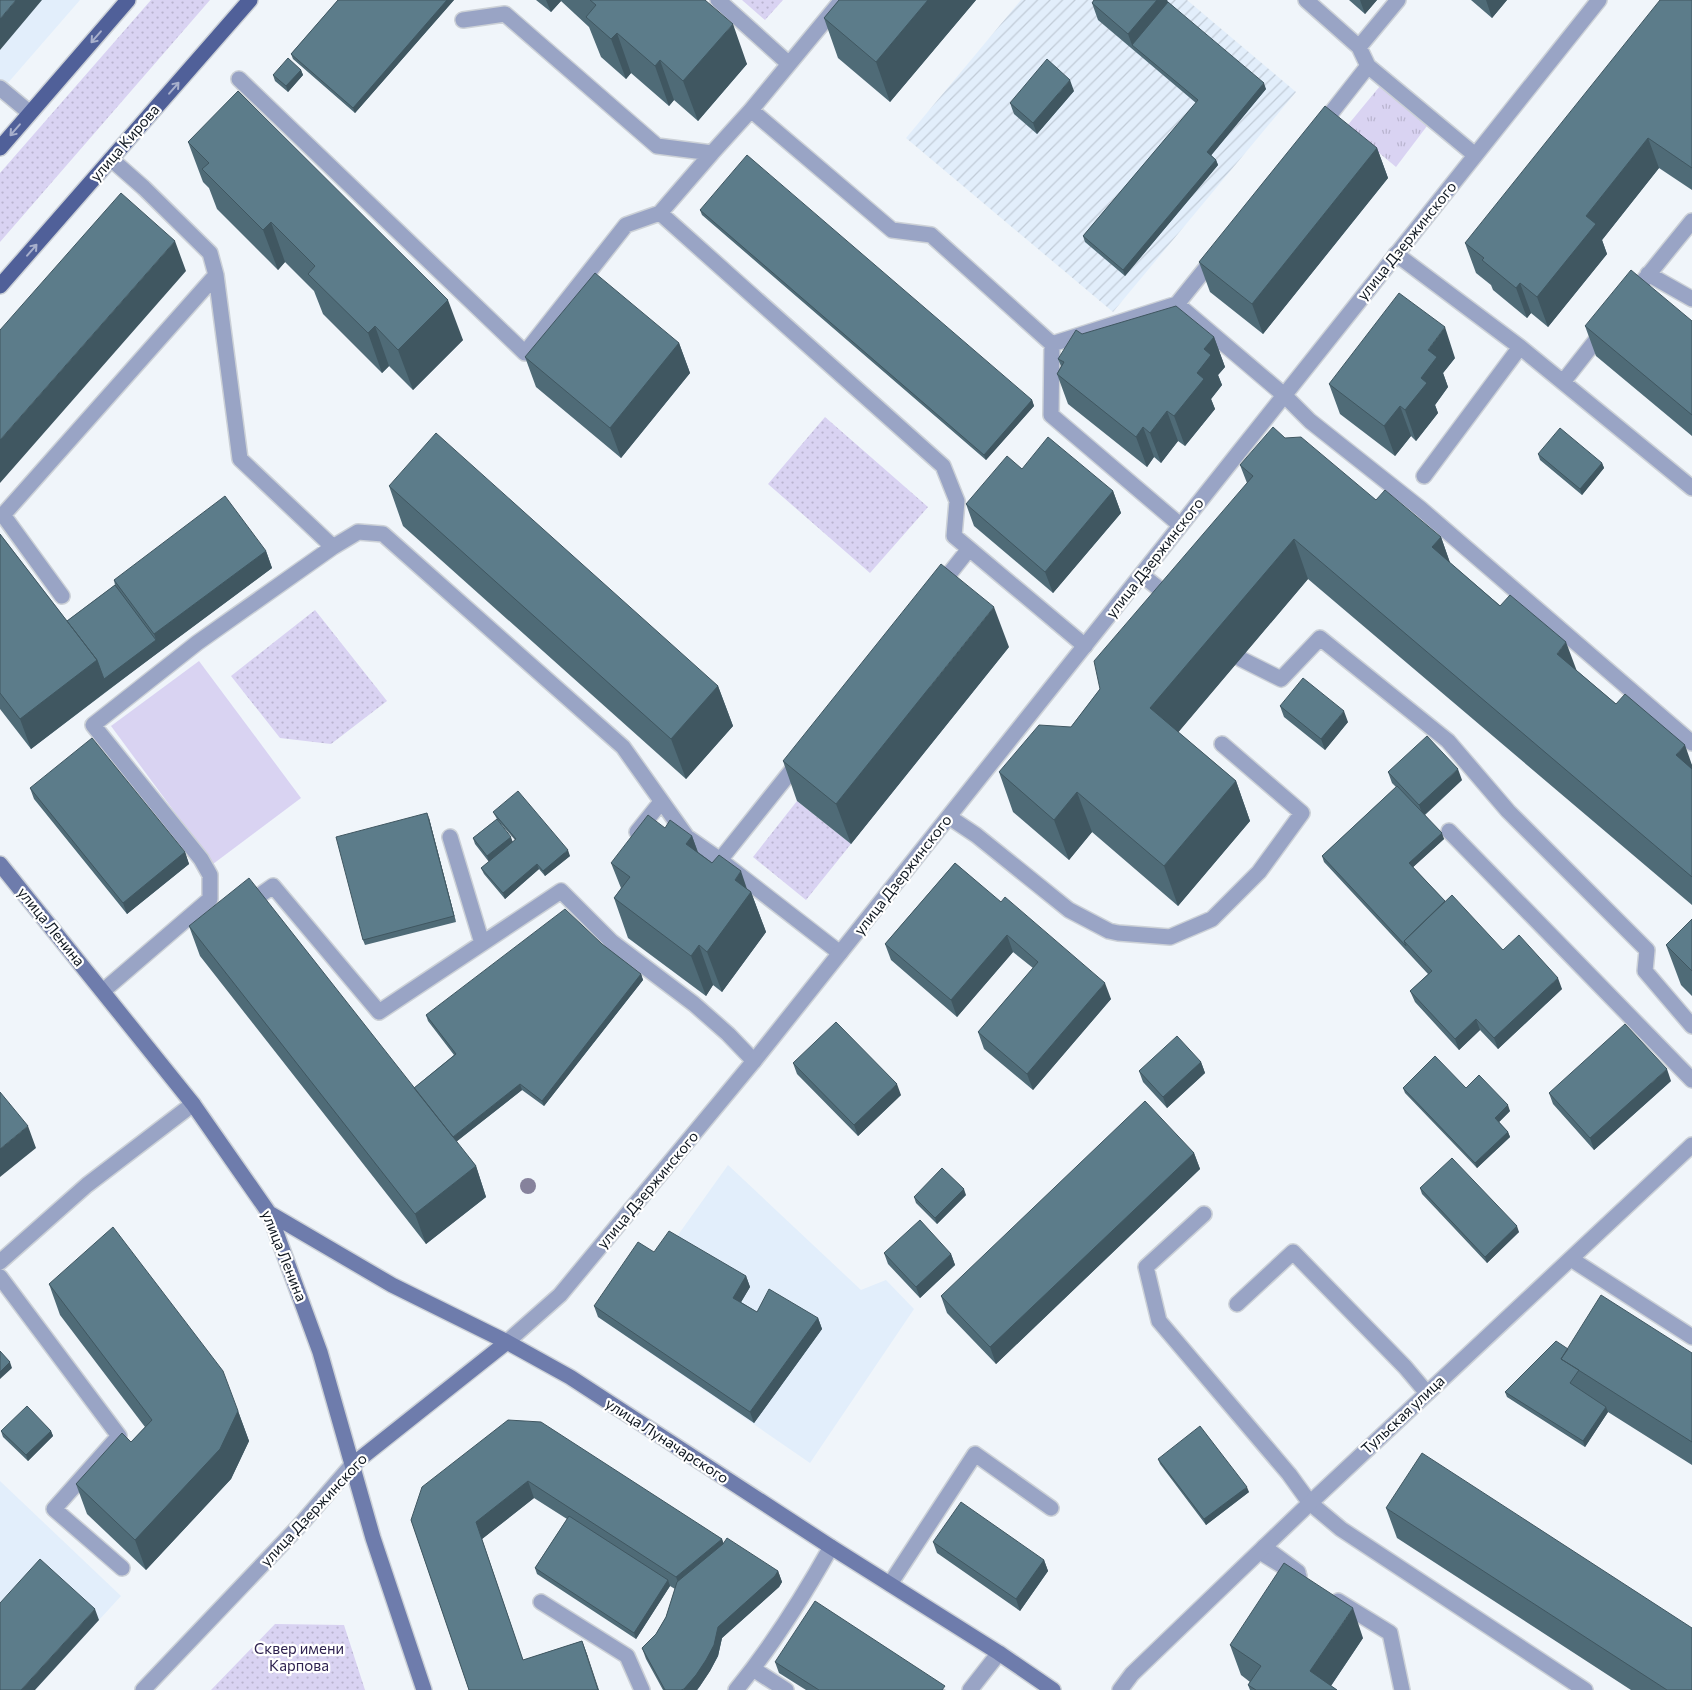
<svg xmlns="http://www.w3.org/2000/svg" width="1692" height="1690" viewBox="0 0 1692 1690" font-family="Commissioner,sans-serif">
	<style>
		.built { fill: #e2eefb }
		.industrial { fill: url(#industrial-furrows) }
		.grass { fill: url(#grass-tufts) }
		.park { fill: url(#park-dots) }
		.pitch { fill: #d9d3f2 }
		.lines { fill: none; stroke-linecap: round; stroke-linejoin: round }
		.service-casing { stroke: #ccd1d7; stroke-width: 18 }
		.minor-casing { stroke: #ccd1d7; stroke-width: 18 }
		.tertiary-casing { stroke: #ccd1d7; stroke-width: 18 }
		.secondary-casing { stroke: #ccd1d7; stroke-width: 18 }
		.primary-casing { stroke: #ccd1d7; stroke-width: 18 }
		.service { stroke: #99a4c5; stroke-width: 15 }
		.minor { stroke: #99a4c5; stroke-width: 15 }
		.tertiary { stroke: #99a4c5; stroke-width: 15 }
		.secondary { stroke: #6e7cac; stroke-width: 15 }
		.primary { stroke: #506099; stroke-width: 15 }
		.tree { fill: #86829c }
		.wall { fill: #4f6b77; fill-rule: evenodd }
		.shaded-wall { fill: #405761 }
		.building { fill: #5c7c8a; stroke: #405761 }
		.oneway { stroke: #a8b0cc }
		.labels { text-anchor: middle; stroke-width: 4.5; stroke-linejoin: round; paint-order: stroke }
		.street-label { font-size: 15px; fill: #0f1720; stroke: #fff }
		.park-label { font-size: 15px; fill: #2f2350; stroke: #fff }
	</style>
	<defs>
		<pattern id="industrial-furrows" width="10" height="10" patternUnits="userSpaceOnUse" patternTransform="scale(1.25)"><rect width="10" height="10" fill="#e2eefb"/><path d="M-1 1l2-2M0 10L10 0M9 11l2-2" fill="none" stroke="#c1cbd7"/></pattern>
		<pattern id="grass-tufts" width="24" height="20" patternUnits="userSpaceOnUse" patternTransform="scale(1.25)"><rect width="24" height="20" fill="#d9d3f2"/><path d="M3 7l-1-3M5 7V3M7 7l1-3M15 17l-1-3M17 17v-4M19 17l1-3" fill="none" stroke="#b9b4cf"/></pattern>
		<pattern id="park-dots" width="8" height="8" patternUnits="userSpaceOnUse" patternTransform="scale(1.25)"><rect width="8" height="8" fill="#d9d3f2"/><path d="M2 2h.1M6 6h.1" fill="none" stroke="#b9b4cf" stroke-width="1.8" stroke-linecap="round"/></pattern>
	</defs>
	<rect width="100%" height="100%" fill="#f0f5fa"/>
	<path class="built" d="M0 0H80L0 92Z
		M728 1165 861 1290 886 1280 914 1309 810 1463 598 1317 658 1263Z
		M0 1481 121 1596 35 1690H0Z"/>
	<path class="industrial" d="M1021 0H1187L1296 92 1113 312 906 138Z"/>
	<path class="grass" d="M1380 86 1427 126 1396 167 1347 126Z"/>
	<path class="park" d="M151 0H210L0 242V173Z
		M742 0H783L765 20Z
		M825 417 928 507 870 573 768 484Z
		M315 610 387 701 331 744 280 738 231 676Z
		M797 801 851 844 806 900 753 857Z
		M275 1624 344 1625 365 1690H211Z"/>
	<path class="pitch" d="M199 661 301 798 213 864 111 726Z"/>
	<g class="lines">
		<g class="service-casing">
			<path id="service" d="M718 0 789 64
				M1306 0 1359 47 1368 66 1475 155
				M463 20 505 14 657 146 712 153 751 110 892 230 931 235 1052 344 1051 415 1180 525
				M1359 47 1398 0
				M239 79 525 353 626 225 660 213 943 466 957 501 954 536 1085 646
				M0 88 30 113
				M751 110 842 0
				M1320 127 1368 66
				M660 213 712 153
				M1396 254 1520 347 1692 488
				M1214 258 1177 304 1284 395 1310 421 1421 509 1692 743
				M1648 274 1692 299
				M1631 296 1692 221
				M1052 344 1177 304
				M1563 382 1604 330
				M1424 476 1520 347
				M333 547 358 532 383 534 623 747 687 837 720 860 840 953
				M1142 575 1172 599
				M938 588 969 549
				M62 596 3 515 216 275
				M1241 659 1281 679 1320 638 1448 741 1508 811 1647 950 1645 971 1692 1026
				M949 817 976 835 1069 910 1109 931 1118 933 1170 937 1212 919 1259 872 1302 813 1222 744
				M1449 831 1692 1080
				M637 832 661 802
				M450 837 482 943
				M720 860 800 760
				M246 905 273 886 379 1012 561 891 612 942 694 1004 728 1034 754 1061
				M103 991 210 899V875L201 859 93 725 197 643 333 547 240 459 216 275 210 253 144 188 111 159
				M1204 1214 1146 1267 1159 1321 1289 1474 1310 1503 1341 1529 1585 1690
				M1571 1259 1692 1337
				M0 1262 87 1185 193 1104
				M0 1277 119 1436 54 1509 122 1568
				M1237 1304 1293 1252 1405 1367 1427 1393
				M1264 1547 1298 1572 1265 1555 1299 1576
				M890 1584 975 1454 1051 1508
				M1338 1601 1390 1633 1402 1690
				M541 1602 627 1656 642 1690
				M753 1669 786 1690
				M736 1690C772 1646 803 1597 831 1547
				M970 1690 999 1653"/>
		</g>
		<g class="minor-casing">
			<path id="minor" d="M507 1342 560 1295 754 1061 1599 0
				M143 1690 301 1524 352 1465"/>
		</g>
		<g class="tertiary-casing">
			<path id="tertiary" d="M1120 1690 1132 1674 1310 1503 1692 1145"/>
		</g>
		<g class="secondary-casing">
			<path id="secondary" d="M0 864 193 1104 269 1213 320 1352 373 1538 424 1690
				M269 1213 392 1285 507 1342 570 1377 831 1547 999 1653 1053 1690
				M352 1465 507 1342"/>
		</g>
		<g class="primary-casing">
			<path id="primary" d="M0 148 128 0
				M0 286 250 0"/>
		</g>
		<use href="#service" class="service"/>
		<use href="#minor" class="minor"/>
		<use href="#tertiary" class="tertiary"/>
		<use href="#secondary" class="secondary"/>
		<use href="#primary" class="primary"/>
	</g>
	<circle class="tree" cx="528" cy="1186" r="8"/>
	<path class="wall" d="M338 0H454L355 113 293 59 291 54Z
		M536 0H705L747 64 698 121 674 100 669 106 631 73 626 79 601 57 589 27 561 1 551 12Z
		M839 0H976L890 102 838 58 824 18Z
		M1094 0H1167L1168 2 1266 89 1211 155 1216 160 1218 165 1125 276 1085 242 1083 236 1196 103 1098 20 1092 3Z
		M1349 0H1377L1365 14Z
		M1471 0H1507L1492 18Z
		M1692 0V190L1659 168 1602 240 1607 254 1548 327 1531 313 1527 318 1493 290 1491 285 1476 273 1465 243Z
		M301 70 303 75 288 92 275 81 273 75Z
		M1074 91 1037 134 1014 114 1010 103Z
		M188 142 463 340 413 390 389 366 382 373 323 314 314 291 285 262 278 270 217 209 209 188 203 182Z
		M1377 148 1388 178 1263 334 1210 292 1199 262Z
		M700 210 1032 400 1034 406 986 460 702 215Z
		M1692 321V436L1596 356 1585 326Z
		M1082 334 1214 337 1225 367 1218 375 1222 385 1211 399 1215 409 1185 446 1178 441 1161 463 1154 457 1147 467 1068 404 1057 374 1061 366 1058 359Z
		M679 343 690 373 621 458 536 387 525 357Z
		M1455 358 1443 373 1448 387 1435 405 1438 413 1416 441 1411 436 1395 456 1340 414 1329 384Z
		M1285 438 1376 500 1441 537 1450 563 1616 704 1692 765V905L1308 579 1178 732 1236 781 1250 821 1178 906 1092 832 1069 860 1013 812 999 772 1071 727 1100 689 1247 483 1240 465Z
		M1538 454 1602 463 1604 468 1582 495 1540 460Z
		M1022 469 1113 491 1121 513 1053 593 974 526 966 504Z
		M389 486 718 686 733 726 686 779 403 526Z
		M0 534 67 621 115 585 114 580 266 551 272 568 160 651 31 749 0 709Z
		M1009 647 851 844 797 801 783 761Z
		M1280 706 1348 722 1325 750 1284 717Z
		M1388 772 1462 780 1425 815 1444 839 1413 867 1445 901 1503 950 1562 989 1498 1049 1480 1030 1459 1050 1415 1002 1410 991 1428 974 1324 862 1322 856 1396 787 1392 783Z
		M30 788 185 852 189 864 127 914 34 799Z
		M493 812 570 856 545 876 539 869 505 899 484 874 481 868 489 862 475 844 473 838 497 819ZM497 819 515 840 513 842Z
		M429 818 456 922 365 945 363 940Z
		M665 828 692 836 698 852 751 892 766 932 722 992 713 985 706 996 628 938 614 898 621 888 611 863Z
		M955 863 1111 999 1033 1090 984 1049 978 1032 1033 968 1013 952 957 1017 891 960 885 944Z
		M1692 919V996L1681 985 1666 945Z
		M189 926 414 1088 454 1055 428 1021 426 1015 602 944 641 974 643 980 544 1106 522 1090 456 1142 476 1166 486 1197 426 1244 200 956Z
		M1201 1062 1205 1073 1167 1108 1143 1082 1139 1071Z
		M793 1063 901 1095 858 1136 797 1074Z
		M1671 1081 1594 1150 1553 1104 1549 1093Z
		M1403 1088H1466L1510 1111 1499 1122 1508 1132 1510 1137 1477 1168 1405 1093Z
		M1194 1153 1200 1169 996 1364 947 1313 941 1296Z
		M1420 1188 1519 1232 1487 1263 1422 1194Z
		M966 1195 937 1224 916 1203 914 1197Z
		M654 1252 746 1276 750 1287 741 1302 757 1312 818 1318 822 1329 754 1423 598 1317 594 1306Z
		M884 1253 951 1254 955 1265 920 1298 888 1264Z
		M49 1284 238 1411 249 1441 231 1479 146 1570 87 1514 76 1484 131 1442 145 1427 60 1315Z
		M1568 1349 1692 1353V1465L1608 1412 1585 1447 1507 1397 1505 1392Z
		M508 1420 722 1539 723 1544 778 1571 782 1582 779 1587 722 1638 718 1656 710 1671 700 1686 697 1690H663L646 1659 642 1648 656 1634 666 1617 675 1589 670 1586 636 1639 537 1574 535 1568 567 1519 534 1498 482 1539 523 1660 582 1641 588 1657 469 1690 411 1520Z
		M1 1431H51L53 1436 28 1461 3 1437Z
		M1158 1459 1249 1492 1206 1525 1160 1464Z
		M1386 1508 1692 1690H1631L1397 1538Z
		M933 1542 1044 1560 1048 1571 1020 1611 937 1553Z
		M1363 1638 1331 1686 1337 1690H1250L1248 1685 1250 1682 1241 1675 1230 1645Z
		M775 1662 946 1690H806L779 1673Z"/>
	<path class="shaded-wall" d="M16 0H42L0 50V19Z
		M447 0H454L355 113 353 108Z
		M546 0H560L561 1 551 12Z
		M928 0H976L890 102 876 62Z
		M1157 0H1167L1170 8 1132 45 1128 34Z
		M1360 0H1377L1365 14Z
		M1486 0H1507L1492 18Z
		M733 24 747 64 698 121 683 81Z
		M617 33 631 73 626 79 611 39Z
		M660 60 674 100 669 106 655 66Z
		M301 70 303 75 288 92 286 86Z
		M1070 80 1074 91 1037 134 1033 123Z
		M1264 83 1266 89 1209 158 1207 152Z
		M1648 138 1659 168 1602 240 1607 254 1548 327 1537 297 1586 216Z
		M1377 148 1388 178 1263 334 1252 304Z
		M1216 160 1218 165 1125 276 1123 270Z
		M271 222 285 262 278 270 263 230Z
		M175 241 186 271 0 483V440Z
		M1520 283 1531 313 1527 318 1516 288Z
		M448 300 463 340 413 390 398 350Z
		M375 326 389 366 382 373 368 333Z
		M1445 327 1455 358 1443 373 1448 387 1435 405 1438 413 1416 441 1405 410 1421 378 1428 350Z
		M1214 337 1225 367 1218 375 1222 385 1211 399 1215 409 1185 446 1174 416 1204 349Z
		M679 343 690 373 621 458 610 428Z
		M1032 400 1034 406 986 460 984 455Z
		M1400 406 1411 436 1395 456 1384 426Z
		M1167 411 1178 441 1161 463 1150 433Z
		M1143 427 1154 457 1147 467 1136 437Z
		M1602 463 1604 468 1582 495 1580 489Z
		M1113 491 1121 513 1053 593 1045 572Z
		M1441 537 1455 577 1432 547Z
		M1294 539 1308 579 1165 748 1150 708Z
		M266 551 272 568 108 690 104 679 156 640 154 634Z
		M994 607 1009 647 851 844 836 804Z
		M1566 642 1581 682 1557 654Z
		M97 660 108 690 31 749 20 719Z
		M718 686 733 726 686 779 671 739Z
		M1344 711 1348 722 1325 750 1321 739Z
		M1685 745 1692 765V793L1676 755Z
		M1458 769 1462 780 1423 816 1419 805Z
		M1236 781 1250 821 1178 906 1164 866Z
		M1077 792 1092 832 1069 860 1054 820Z
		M427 813 429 818 456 922 454 916Z
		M1442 833 1444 839 1411 869 1409 863Z
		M692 836 706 876 686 844Z
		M511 837 513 843 489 862 487 856Z
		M568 850 570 856 545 876 543 871Z
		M185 852 189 864 127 914 123 903Z
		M537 864 539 869 505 899 503 893Z
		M741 871 749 895 751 892 766 932 722 992 707 952 735 880Z
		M1007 935 1013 952 957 1017 951 1000Z
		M699 945 713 985 706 996 691 956Z
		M641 974 643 980 544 1106 542 1101Z
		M1558 978 1562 989 1498 1049 1494 1038Z
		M1105 983 1111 999 1033 1090 1027 1074Z
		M1476 1019 1480 1030 1459 1050 1455 1039Z
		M1201 1062 1205 1073 1167 1108 1163 1097Z
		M1667 1069 1671 1081 1594 1150 1590 1138Z
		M520 1084 522 1090 448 1148 446 1143Z
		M897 1084 901 1095 858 1136 854 1125Z
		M1508 1105 1510 1111 1497 1124 1495 1118Z
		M28 1126 36 1148 0 1177V1149Z
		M1508 1132 1510 1137 1477 1168 1475 1163Z
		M1194 1153 1200 1169 996 1364 990 1347Z
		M476 1166 486 1197 426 1244 415 1214Z
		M964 1189 966 1195 937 1224 935 1218Z
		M1517 1226 1519 1232 1487 1263 1485 1257Z
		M951 1254 955 1265 920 1298 916 1287Z
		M746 1276 750 1287 737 1309 733 1298Z
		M818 1318 822 1329 754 1423 750 1412Z
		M10 1362 12 1368 0 1379V1372Z
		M1606 1407 1608 1412 1585 1447 1583 1441Z
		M238 1411 249 1441 231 1479 146 1570 135 1540Z
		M51 1431 53 1436 28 1461 26 1455Z
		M528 1481 534 1498 482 1539 476 1522Z
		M1247 1487 1249 1492 1206 1525 1204 1519Z
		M722 1539 728 1555 682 1593 676 1577Z
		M1044 1560 1048 1571 1020 1611 1016 1599Z
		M778 1571 782 1582 779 1587 722 1638 718 1656 710 1671 700 1686 697 1690H684V1689L718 1627Z
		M668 1580 670 1586 636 1639 634 1633Z
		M1353 1608 1363 1638 1328 1690 1310 1671Z
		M95 1609 99 1620 35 1690H21Z
		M582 1641 588 1657 599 1690H598Z"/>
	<path class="building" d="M0 0H16L0 19Z
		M338 0H447L353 108 291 54Z
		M590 0H705L733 24 683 81 660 60 655 66 617 33 611 39 586 17 596 5Z
		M839 0H928L876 62 824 18Z
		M1094 0H1157L1128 34 1092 3Z
		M1660 0H1692V168L1648 138 1586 216 1596 224 1537 297 1520 283 1516 288 1482 260 1484 258 1465 243Z
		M1168 2 1264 83 1207 152 1216 160 1123 270 1083 236 1198 100 1132 45Z
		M288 58 301 70 286 86 273 75Z
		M1047 59 1070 80 1033 123 1010 103Z
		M238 91 448 300 398 350 375 326 368 333 308 274 315 266 271 222 263 230 202 169 209 163 188 142Z
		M1325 106 1377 148 1252 304 1199 262Z
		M747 155 1032 400 984 455 700 210Z
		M121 193 175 241 0 440V330Z
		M1631 270 1692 321V415L1585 326Z
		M595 273 679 343 610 428 525 357Z
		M1399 293 1445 327 1428 350 1437 357 1421 378 1427 383 1405 410 1400 406 1384 426 1329 384Z
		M1176 306 1214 337 1204 349 1211 355 1197 373 1204 379 1174 416 1167 411 1150 433 1143 427 1136 437 1057 374 1064 362 1058 359 1076 330 1082 334Z
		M1273 427 1285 438 1301 437 1376 500 1385 490 1441 537 1432 547 1500 606 1510 595 1566 642 1557 654 1616 704 1625 694 1685 745 1676 755 1692 769V877L1294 539 1150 708 1236 781 1164 866 1077 792 1054 820 999 772 1039 725 1071 727 1100 689 1094 661 1253 476 1240 465Z
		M1560 428 1602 463 1580 489 1538 454Z
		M436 433 718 686 671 739 389 486Z
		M1048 437 1113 491 1045 572 966 504 1007 456 1022 469Z
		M225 496 266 551 154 634 114 580Z
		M0 534 97 660 20 719 0 693Z
		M941 564 994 607 836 804 783 761Z
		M115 585 156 640 104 679 97 660 67 621Z
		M1303 678 1344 711 1321 739 1280 706Z
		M1427 736 1458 769 1419 805 1388 772Z
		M92 738 185 852 123 903 30 788Z
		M1397 786 1442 833 1409 863 1445 901 1404 941 1406 946 1322 856Z
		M518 791 568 850 543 871 537 864 503 893 481 868 516 839 493 812Z
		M427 813 454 916 363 940 336 837Z
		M648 815 665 828 670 820 692 836 686 844 712 863 719 855 741 871 735 880 751 892 707 952 699 945 691 956 614 898 630 877 611 863Z
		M497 819 511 837 487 856 473 838Z
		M955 863 1001 902 1005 897 1105 983 1027 1074 978 1032 1038 962 1007 935 951 1000 885 944Z
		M249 878 476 1166 415 1214 189 926Z
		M1452 895 1503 950 1519 935 1558 978 1494 1038 1476 1019 1455 1039 1410 991 1432 971 1404 941Z
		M565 909 602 944 641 974 542 1101 520 1084 453 1137 414 1088 456 1054 426 1015Z
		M1692 919V971L1666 945Z
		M836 1022 897 1084 854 1125 793 1063Z
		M1625 1024 1667 1069 1590 1138 1549 1093Z
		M1177 1036 1201 1062 1163 1097 1139 1071Z
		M1435 1056 1466 1088 1479 1075 1508 1105 1495 1118 1508 1132 1475 1163 1403 1088Z
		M0 1092 28 1126 0 1149Z
		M1145 1101 1194 1153 990 1347 941 1296Z
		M1452 1158 1517 1226 1485 1257 1420 1188Z
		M942 1168 964 1189 935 1218 914 1197Z
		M920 1220 951 1254 916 1287 884 1253Z
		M113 1227 223 1371 238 1411 220 1449 135 1540 76 1484 122 1433 131 1442 152 1420 49 1284Z
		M669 1231 746 1276 733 1298 757 1312 769 1289 818 1318 750 1412 594 1306 638 1242 654 1252Z
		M1601 1295 1692 1353V1442L1561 1359Z
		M1556 1341 1568 1349 1561 1359 1579 1370 1570 1383 1606 1407 1583 1441 1505 1392Z
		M0 1351 10 1362 0 1372Z
		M27 1406 51 1431 26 1455 1 1431Z
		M508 1420 541 1422 722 1539 676 1577 528 1481 476 1522 523 1660 582 1641 598 1690H469L411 1520 422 1487Z
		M1200 1426 1247 1487 1204 1519 1158 1459Z
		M1422 1453 1692 1628V1690H1667L1386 1508Z
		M961 1502 1044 1560 1016 1599 933 1542Z
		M569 1516 668 1580 634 1633 535 1568Z
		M727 1538 778 1571 775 1576 718 1627 714 1645 706 1660 696 1675 684 1689 681 1690H665L642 1648 656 1634 666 1617 677 1582 723 1544Z
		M40 1559 95 1609 21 1690H0V1603Z
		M1284 1563 1353 1608 1310 1671 1337 1690H1256L1248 1685 1261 1666 1230 1645Z
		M815 1601 945 1686 942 1690H819L775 1662Z"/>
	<defs><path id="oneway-shaft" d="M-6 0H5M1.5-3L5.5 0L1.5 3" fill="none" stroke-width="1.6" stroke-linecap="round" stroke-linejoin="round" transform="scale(1.25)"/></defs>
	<g class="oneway">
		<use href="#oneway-shaft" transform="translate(96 37) rotate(131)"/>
		<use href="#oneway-shaft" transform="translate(174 88) rotate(-49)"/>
		<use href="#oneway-shaft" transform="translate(15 130) rotate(131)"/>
		<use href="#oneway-shaft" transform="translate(32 250) rotate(-49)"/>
	</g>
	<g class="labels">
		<g class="street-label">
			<text transform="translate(125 143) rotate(-49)" y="5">улица Кирова</text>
			<text transform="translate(1407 241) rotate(-51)" y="5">улица Дзержинского</text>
			<text transform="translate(1155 558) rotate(-52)" y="5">улица Дзержинского</text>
			<text transform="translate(903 875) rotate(-52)" y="5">улица Дзержинского</text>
			<text transform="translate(51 927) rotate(51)" y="5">улица Ленина</text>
			<text transform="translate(648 1190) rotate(-50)" y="5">улица Дзержинского</text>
			<text transform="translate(284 1256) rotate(68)" y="5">улица Ленина</text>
			<text transform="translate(1403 1415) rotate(-43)" y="5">Тульская улица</text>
			<text transform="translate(667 1441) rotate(33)" y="5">улица Луначарского</text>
			<text transform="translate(314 1510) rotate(-47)" y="5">улица Дзержинского</text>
		</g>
		<g class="park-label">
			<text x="299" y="1654">Сквер имени<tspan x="299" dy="17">Карпова</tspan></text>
		</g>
	</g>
</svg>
